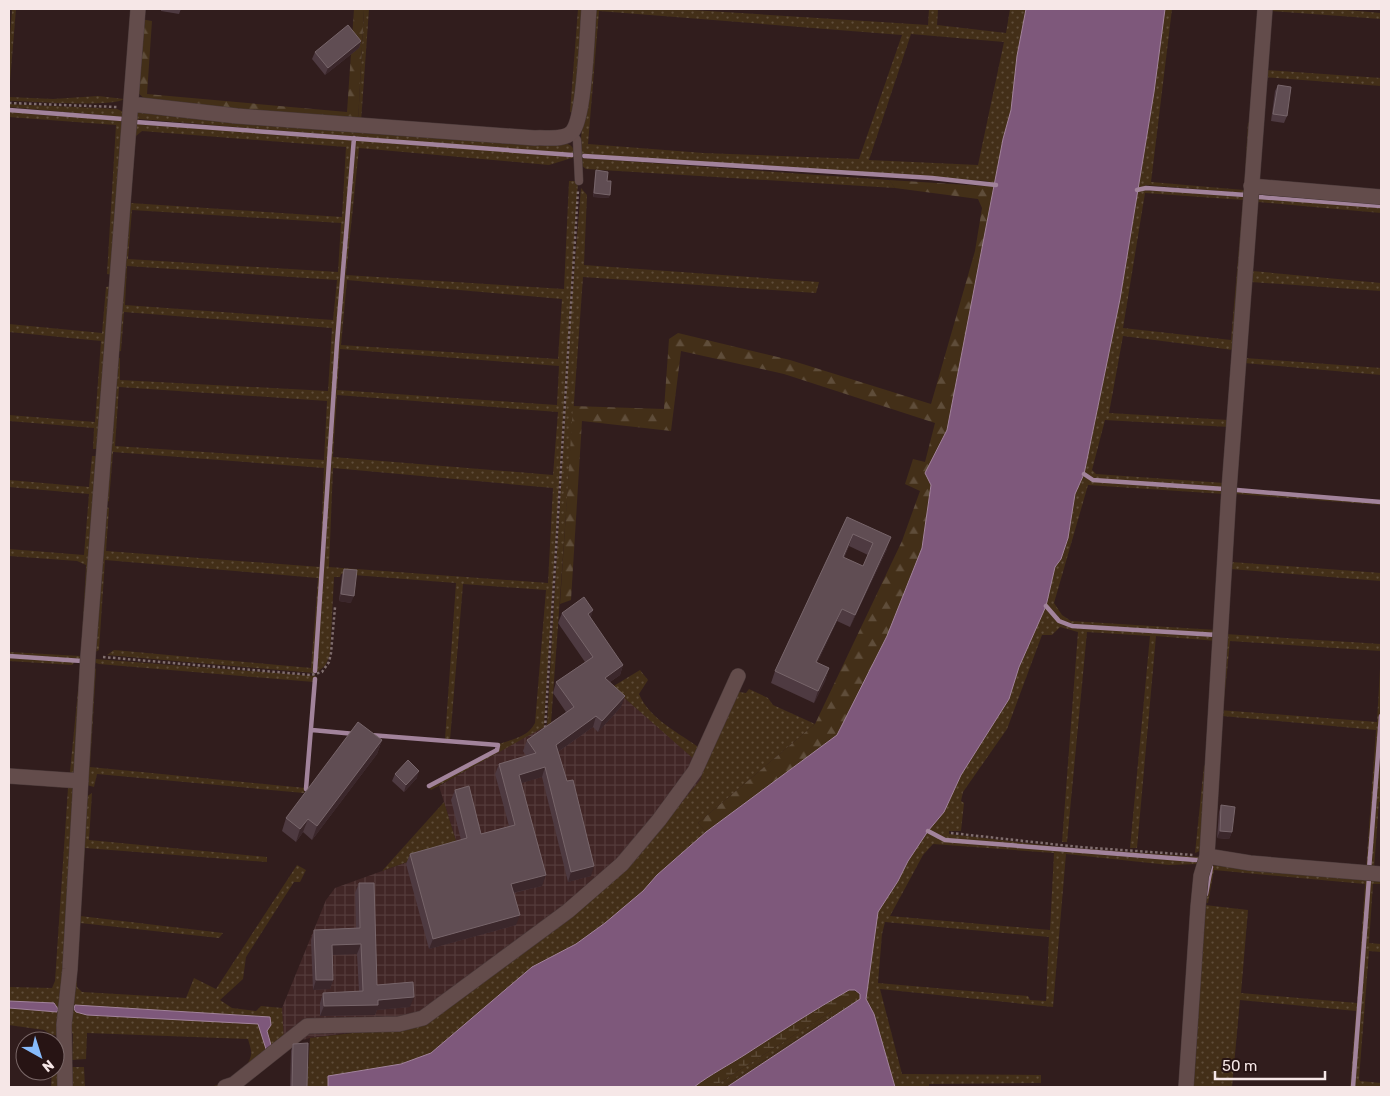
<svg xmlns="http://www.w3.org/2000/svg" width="1390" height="1096" viewBox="0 0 1390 1096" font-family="Rubik,sans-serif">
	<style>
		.industrial { fill: url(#industrial-grid) }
		.grass { fill: url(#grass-dots); fill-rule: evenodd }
		.forest { fill: url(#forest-firs) }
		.wetland { fill: url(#wetland-marsh) }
		.water { fill: #7e587b; stroke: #a2839b }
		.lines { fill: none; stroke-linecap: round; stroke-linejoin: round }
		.stream { stroke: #a2839b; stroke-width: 4.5 }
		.lane-casing { stroke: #493838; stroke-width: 9 }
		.street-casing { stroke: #493838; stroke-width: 16 }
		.path { stroke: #806e6e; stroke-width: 2.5; stroke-dasharray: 2.5 2.5; stroke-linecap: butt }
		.lane { stroke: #634c4b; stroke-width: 8 }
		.street { stroke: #634c4b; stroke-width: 15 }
		.wall { fill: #4e3a41; fill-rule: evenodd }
		.shaded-wall { fill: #3b272b }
		.building { fill: #604d53; stroke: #77656a; fill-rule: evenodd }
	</style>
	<defs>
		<pattern id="industrial-grid" width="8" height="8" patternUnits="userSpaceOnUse" patternTransform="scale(1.25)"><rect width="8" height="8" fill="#412626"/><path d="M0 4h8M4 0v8" fill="none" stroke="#543b3b"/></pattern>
		<pattern id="grass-dots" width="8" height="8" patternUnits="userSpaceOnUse" patternTransform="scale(1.25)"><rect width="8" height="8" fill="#432f18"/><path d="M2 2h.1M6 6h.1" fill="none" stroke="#5f4d3a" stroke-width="1.8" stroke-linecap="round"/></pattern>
		<pattern id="forest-firs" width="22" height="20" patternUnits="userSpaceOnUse" patternTransform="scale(1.25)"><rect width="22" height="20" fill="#432f18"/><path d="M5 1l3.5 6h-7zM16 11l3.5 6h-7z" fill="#5f4d3a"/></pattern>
		<pattern id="wetland-marsh" width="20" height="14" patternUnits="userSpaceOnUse" patternTransform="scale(1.25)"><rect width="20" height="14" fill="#432f18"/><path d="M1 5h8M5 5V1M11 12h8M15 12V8" fill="none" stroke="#5f4d3a"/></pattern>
	</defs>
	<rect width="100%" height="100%" fill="#311d1d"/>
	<path class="industrial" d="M612 687 703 766 701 779 648 846 636 858 433 1018 370 1030 310 1038 283 1045 282 1008 326 900 335 888 457 844 439 786Z"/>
	<path class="grass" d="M12 9H16L9 94V50Z
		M364 9H369L361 122H358Z
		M578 9H585L577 114 570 112Z
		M592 9H676L928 25 929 9H938L937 25 1006 33 1010 9H1026L1017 56 1011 110 1003 139 996 185 987 181 582 154 580 150ZM599 11 902 35 859 159 703 153 588 144ZM911 34 1004 42 978 165 869 160Z
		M1165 9H1172L1151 182 1244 190 1248 122 1253 127 1236 383 1231 381 1233 350 1123 336 1109 413 1229 420 1232 392H1235L1231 455 1227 454 1229 427 1105 420 1092 470 1096 474 1224 483 1226 461 1230 459 1226 515H1223L1224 494 1088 485 1054 603 1062 615 1071 621 1217 630 1223 524H1226L1202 850 1195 853 1204 766 1206 764 1217 641 1156 636 1137 848H1130L1150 636 1087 632 1067 842H1062L1078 632 1060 627 1052 635H1042L1007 729 963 792 961 801 964 803 961 831H949V834L1062 847 1200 857 1198 864 1169 865 1066 854 1053 1007 880 989 902 1074 1041 1075V1083L929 1084V1087H895L874 1014 866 999 878 911 898 881 908 861 928 831 944 812 961 775 1009 699 1019 667 1046 606 1055 567 1061 559 1068 538 1075 494 1084 474 1120 299 1154 92ZM1146 185 1246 193 1247 195 1138 190ZM1145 193 1243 200 1231 340 1123 328ZM1085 475 1093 479 1225 489 1092 481ZM1047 606 1063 623 1072 626 1218 635 1072 627 1058 622ZM933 844 1054 853 1050 930 890 916 923 855ZM885 922 1049 937 1046 1001 1030 1000 1028 996 878 983 882 934Z
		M1267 9H1335L1381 13V19L1271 11 1266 70 1381 78V86L1263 77Z
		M98 96 124 99C111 108 30 101 9 101V97L53 99Z
		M9 104 117 109 126 113 113 275 107 274 116 125 9 117V111L123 119 122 117 9 107Z
		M137 112 564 143C572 145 574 147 574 155L139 119 137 121 139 124 352 139 332 393 314 673 107 655 114 650 311 668 318 578 105 560 99 650 95 652 104 506 109 508 106 551 320 567 324 468 113 452 109 501 105 503 116 357 120 358V380L328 391 332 328 124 312 121 351 115 352ZM142 131 346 147 342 217 130 203 136 136ZM132 210 341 223 338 272 128 259ZM127 266 337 280 333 320 125 305ZM119 387 327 401 324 460 115 446Z
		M354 139 575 157 549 165 359 148 346 275 564 289 569 181H578L544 727 431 790 429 788 498 751 499 744C513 739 528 737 535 723L546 590 463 584 450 740 445 739 456 583 341 574 340 577H334L330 655 325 666 317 672 334 392ZM347 280 562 299 558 359 341 345ZM340 349 559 366 557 405 337 390ZM337 395 558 412 553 475 333 457ZM333 468 553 488 548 583 329 567Z
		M581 158 889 180 895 188 586 169 581 165Z
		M581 188 587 195 584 265 819 282 816 293 583 277 551 723 547 725 571 309Z
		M1257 198 1381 208V213L1259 202 1253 208Z
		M1252 271 1381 283V291L1251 282Z
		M112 286 100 449H93L94 428 9 421V415L95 422 101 341 9 332V324L102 333 106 287Z
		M1245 324 1247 327 1245 358 1381 368V375L1244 363 1236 489 1381 503V505L1235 494 1234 500H1231Z
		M92 456H99L77 773 37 772H70L81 659 9 655V652L81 656 86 565 77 561 9 556V549L84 555 89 494 9 487V480L89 487Z
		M1231 562 1381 573V581L1230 569Z
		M1225 634 1381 644V705L1369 868 1366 869 1376 730 1222 716 1219 710 1377 722 1381 651 1230 641 1224 701H1220Z
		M9 658 75 662 72 665 9 661Z
		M95 659 316 676 314 682 99 664 93 662Z
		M92 666 96 669 90 767 305 788 304 793 97 774 94 787 87 785Z
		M640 670 648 680 639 694C649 719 681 734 701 749L696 761 612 687Z
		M749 689 768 698 773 705 815 724 698 823 706 832 657 875 643 891 605 923 576 944 532 967 431 1053 401 1064 328 1076V1087H307L310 1038 403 1027 636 858 701 779 703 766 739 692 746 693Z
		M1381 724V802H1379L1374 868 1370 869Z
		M44 781 76 789 58 1036 50 1034 44 1030 9 1025V1008L57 1012 42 1002 9 1001V987L52 988 55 981 68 788 9 783Z
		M92 793 89 840 267 857V862L85 848 80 916 223 933 219 938 80 923 77 944 75 945 86 797Z
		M444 802 457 844 382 871Z
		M1211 864 1205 901 1211 865 1368 879 1352 1087H1350L1356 1011 1240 1000 1232 1087H1191L1205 905 1248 910 1241 993 1357 1003 1365 884 1214 870 1208 903 1203 902Z
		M297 865 306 870 300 882H294L246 957 243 979 220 1000 232 1008 256 1011 261 1006 282 1008 284 1041 220 1087H211C224 1083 249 1070 251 1055 252 1050 249 1044 248 1039L87 1033 86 1059 72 1060 73 1034 71 1032 77 954V987L82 992 186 998 194 978 216 989ZM80 1014 270 1017 267 1030 271 1045 266 1049 259 1024Z
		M1370 879 1381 880V884H1373L1369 943 1381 944V952L1369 951 1359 1079 1360 1081 1381 1083V1087H1354Z
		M832 1011V1016L723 1087H713Z
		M55 1044H61L60 1087H51L52 1071H55Z
		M69 1067H84L85 1087H70Z"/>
	<path class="forest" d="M354 9H364L358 122 146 100 137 92 140 19 152 21 147 94 347 112Z
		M889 180 984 186 996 185 947 430 925 473 931 485 922 548 887 636 837 735 706 832 698 823 815 724 902 541 920 491 905 484 913 459 925 462 935 423 784 374 681 351 671 431 582 421 571 600 560 604 573 406 664 409 669 339 678 333 790 360 931 404 975 251 982 208 978 199 895 188Z"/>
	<path class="wetland" d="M849 990 858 992 860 999 727 1087H723L831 1017 832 1011 713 1087H694L713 1072Z"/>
	<path class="water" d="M1026 9H1165L1154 92 1120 299 1084 474 1075 494 1068 538 1061 559 1055 567 1046 606 1019 667 1009 699 961 775 944 812 928 831 908 861 898 881 878 912 866 999 874 1014 895 1087H727L860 999V994L855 990H849C814 1010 780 1032 746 1054 729 1065 711 1074 694 1087H328V1076L401 1064 431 1053 532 967 576 944 605 923 643 891 657 875 706 832 837 735 887 636 922 548 931 485 925 473 947 430 1003 139 1011 110 1017 56Z
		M9 1001 54 1003 58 1009 57 1012 9 1008Z
		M75 1005 270 1017 271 1025 267 1031 271 1045 268 1050 266 1049 258 1024 87 1015 76 1012 74 1009Z"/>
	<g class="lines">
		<path class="stream" d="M9 110 123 119
			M136 122 572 155
			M584 156 932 178 996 185
			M1137 190 1146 188 1246 195
			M1259 197 1381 206
			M1084 474 1093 480 1224 489
			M1237 490 1381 502
			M1046 606 1059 621 1072 626 1217 635
			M9 656 82 661
			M315 671 337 343 354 138
			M312 730 355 734
			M370 735 498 745 497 750 429 786
			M306 789 315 679
			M928 831 945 840 1196 860
			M1369 869 1381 716
			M1206 894 1211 867
			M1353 1087 1369 878"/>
		<g class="lane-casing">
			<path id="lane" d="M572 132 577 140 579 181"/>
		</g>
		<g class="street-casing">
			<path id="street" d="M131 104 237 116 535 138C546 137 564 141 572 132 585 118 587 31 589 9
				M1251 186 1381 197
				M9 776 81 781
				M1207 856 1250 863 1381 874
				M65 1087 64 1025 70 969 88 656 138 9
				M225 1087 234 1084 307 1026 399 1024 423 1018 568 911 622 864 659 820 695 771 738 676
				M1186 1087 1198 907 1201 876 1207 856 1229 490 1265 9"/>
		</g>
		<path class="path" d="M9 103 117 107
			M103 657 311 675 322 672 329 662 331 653 335 607
			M545 728 578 190
			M951 833 1079 847 1193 855"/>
		<use href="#lane" class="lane"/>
		<use href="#street" class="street"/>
	</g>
	<path class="wall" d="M161 9H181L179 14 161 11Z
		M361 41 359 48 325 75 312 59 315 52Z
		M1278 85 1287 116 1284 123 1271 121 1275 91Z
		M596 170 607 181 609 198 593 197 595 174Z
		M847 517 887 549 850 627 837 621 817 663 829 668 825 681 814 703 771 683 775 671ZM849 546 868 555 863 566 844 558Z
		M344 569 351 603 339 601 342 575Z
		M593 610 590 618 623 665 620 675 610 682 621 707 598 732 593 727 558 752 591 876 568 882 542 777 521 783 542 886 514 893 516 925 429 949 406 864 410 854 461 840 451 800 455 790 481 834 509 826 495 774 499 764 526 756 523 751 527 740 566 712 553 693 556 682 585 662 558 623 562 613Z
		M382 740 377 754 312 840 303 832 296 842 282 831 286 818Z
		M395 774 417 778 404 792 392 781Z
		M1221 805 1232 832 1229 839 1217 838 1219 812Z
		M359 883 377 985 410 1007 377 1010 375 1015 320 1016V1003L323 993 359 991 357 954 332 955 333 980 330 989 313 990 311 940 314 930 356 928 355 893Z
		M293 1044 307 1087H290L291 1051Z"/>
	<path class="shaded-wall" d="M361 41 359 48 325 75 328 68Z
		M594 193 610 195 609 198 593 197Z
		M853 534 849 546 838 569 843 557Z
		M891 537 887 549 850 627 855 615Z
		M341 594 354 596 351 603 339 601Z
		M842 609 837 621 812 674 816 662Z
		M593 610 590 621 588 614Z
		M623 665 620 675 601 688 605 678Z
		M829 668 825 681 814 703 818 691Z
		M625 696 621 707 598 732 602 721Z
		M596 716 593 727 552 756 556 745Z
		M382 740 377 754 312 840 317 826Z
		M545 767 542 777 515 785 519 775Z
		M419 771 417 778 404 792 406 785Z
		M308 819 303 832 296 842 300 829Z
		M1220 831 1232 832 1229 839 1217 838Z
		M594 866 591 876 568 882 571 872Z
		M546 875 542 886 508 894 511 884Z
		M520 915 516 925 429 949 433 939Z
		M361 944 357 954 328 955 332 945Z
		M316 980H333L330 989 313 990Z
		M414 997 410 1007 377 1010 375 1015 320 1016 324 1006Z"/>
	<path class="building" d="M348 25 361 41 328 68 315 52Z
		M1278 85 1291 87 1287 116 1273 114Z
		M596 170 608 172 607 181H611L610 195 594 193Z
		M847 517 891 537 855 615 842 609 816 662 829 668 818 691 775 671ZM853 534 873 543 863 566 843 557Z
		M344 569 357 570 354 596 341 594Z
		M584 597 593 610 588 614 623 665 605 678 625 696 602 721 596 716 556 745 567 781 573 780 594 866 571 872 545 767 519 775 546 875 511 884 520 915 433 939 410 854 467 838 455 790 469 786 481 834 515 825 499 764 536 753 527 740 574 707 556 682 593 657 562 613Z
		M358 722 382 740 317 826 308 819 300 829 286 818Z
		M408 760 419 771 406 785 395 774Z
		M1221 805 1235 807 1232 832 1220 831Z
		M359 883H374L377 985 413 982 414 997 378 1000V1005L324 1006 323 993 363 991 361 944 332 945 333 980H316L314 930 360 928Z
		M308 1043 307 1087H292L293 1044Z"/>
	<rect width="1390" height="1096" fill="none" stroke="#f6e7e7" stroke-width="20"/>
	<g transform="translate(40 1056) rotate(141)"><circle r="24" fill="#271414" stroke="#7a6868"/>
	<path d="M0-4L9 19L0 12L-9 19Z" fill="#87bbfb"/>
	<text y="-8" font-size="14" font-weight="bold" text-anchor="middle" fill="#f6e7e7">N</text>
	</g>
	<path d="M1215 1071v8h110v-8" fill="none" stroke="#f6e7e7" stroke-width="2.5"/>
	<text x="1222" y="1071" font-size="15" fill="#f6e7e7" stroke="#271414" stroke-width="4" paint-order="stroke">50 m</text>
</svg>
